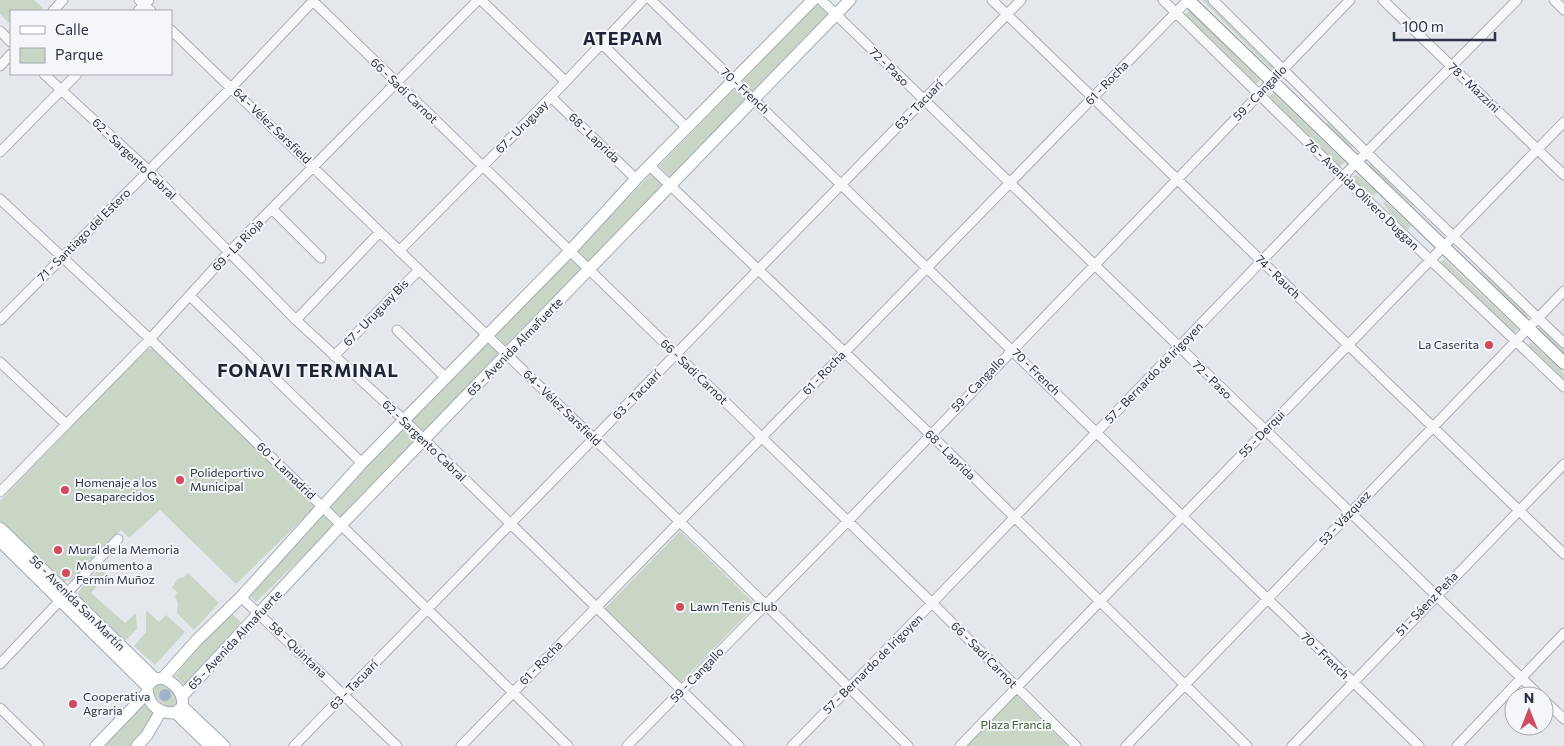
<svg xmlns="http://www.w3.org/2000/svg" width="1564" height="746" viewBox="0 0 1564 746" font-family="Commissioner,sans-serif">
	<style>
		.green { fill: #c9d6c5 }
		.water { fill: #9fb4cc }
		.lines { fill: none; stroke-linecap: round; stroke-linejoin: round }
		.minor-casing { stroke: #a9aeb7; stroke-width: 11 }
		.major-casing { stroke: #a3abb8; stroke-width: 13 }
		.highway-casing { stroke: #8b94a3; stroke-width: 14 }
		.minor { stroke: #f7f8fa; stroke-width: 9 }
		.major { stroke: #fff; stroke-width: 11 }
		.highway { stroke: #fff; stroke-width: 12 }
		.poi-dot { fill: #d1495b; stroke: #f4f6f9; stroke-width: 2 }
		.labels { text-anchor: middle; stroke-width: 4; stroke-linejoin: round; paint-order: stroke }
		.street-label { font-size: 12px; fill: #2b3445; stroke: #f4f6f9 }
		.poi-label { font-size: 12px; fill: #2b3445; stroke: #f4f6f9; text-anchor: start }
		.park-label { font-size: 12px; fill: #3f6138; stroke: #f4f6f9 }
		.district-label { font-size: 18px; font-weight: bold; letter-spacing: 1px; fill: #1d2536; stroke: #f4f6f9 }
	</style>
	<rect width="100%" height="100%" fill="#e4e7ec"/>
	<path class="green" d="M0 0H34L43 8 40 11H11V25L0 14Z
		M1202 0H1208L1275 67 1272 70Z
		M817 3 829 15 754 92 742 81Z
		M1190 10 1260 80 1255 85 1185 15Z
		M734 89 746 100 671 178 659 166Z
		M1273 93 1345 162 1339 167 1267 98Z
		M1328 122 1353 146 1351 148 1326 124Z
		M1372 162 1416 202 1413 206 1369 166Z
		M651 174 663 185 588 263 576 252Z
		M1357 175 1377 192 1373 197 1350 177Z
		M1385 201 1411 226 1407 230 1391 215 1383 203Z
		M570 259 582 270 507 347 495 335Z
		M1444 259 1518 329 1513 334 1439 264Z
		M1484 270 1529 315 1527 318 1481 272Z
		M1542 326 1564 347V353L1538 329Z
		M1531 342 1564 373V382L1527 346Z
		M487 343 499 354 424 432 412 421Z
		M154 348 314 504 313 509 236 584 160 510 129 538 121 530 71 580 62 582 0 521V501L146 349Z
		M404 428 416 440 341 517 329 506Z
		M322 514 334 526 256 602 245 590Z
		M680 531 756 605 681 682 605 608Z
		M99 570 107 574 91 593 125 623 136 613 137 629 124 642 77 595 87 579Z
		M188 573 219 603 194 630 177 613 178 603 175 597 177 592 172 588 177 579 184 577Z
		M146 610 159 622 166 615 185 632 155 665 134 646 146 632Z
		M224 612 233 615 245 626 187 687 175 676Z
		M157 682 171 686 179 705 173 708 162 704 153 693Z
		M1016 695 1068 746H966Z
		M145 702 158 710 143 736 133 746H102Z"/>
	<path class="water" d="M159 695a6 6 0 1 1 12 0a6 6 0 1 1-12 0Z"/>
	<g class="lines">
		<g class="minor-casing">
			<path id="minor" d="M139 0 151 11
				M312 0 932 603 1076 746
				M481 0 565 81
				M651 0 1419 746
				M821 0 1540 696
				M992 0 1564 554
				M1163 0 1343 177 1564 387
				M1213 0 1366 152 1564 343
				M1383 0 1564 175
				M1554 0 1564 10
				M53 11 63 0
				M138 11 149 0
				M171 30 765 604 908 746
				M0 31 11 42
				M601 43 687 128
				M0 66 11 54
				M44 74 149 171 296 320 404 420 739 746
				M551 97 636 179
				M0 152 77 74
				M650 166 930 434 1247 746
				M0 199 150 339 568 746
				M273 210 321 258
				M399 251 551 97 643 0
				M190 296 362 463
				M0 320 232 87 314 0
				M296 320 379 233
				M397 330 446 378
				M334 356 419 270
				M0 362 66 424
				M0 492 150 339 229 252 478 0
				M241 597 397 746
				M0 664 118 539
				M1544 700 1564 719
				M0 708 39 746
				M294 746 1021 0
				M461 746 1188 0
				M627 746 848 521 1350 0
				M792 746 932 603 1356 163 1517 0
				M960 746 1564 122
				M1126 746 1564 291
				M1292 746 1564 464
				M1457 746 1564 633"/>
		</g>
		<g class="major-casing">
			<path id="major" d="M0 528 155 679
				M0 541 147 686
				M163 678 197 640 241 597 362 463 570 251 636 179 813 0
				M163 678C176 684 185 694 182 708L174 713C156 713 147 703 147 686L155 679Z
				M182 696 342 524 850 0
				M182 706 224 746
				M175 712 210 746
				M96 746 147 693
				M137 746 147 735 161 711"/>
		</g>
		<g class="highway-casing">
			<path id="highway" d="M1188 0 1564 363"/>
		</g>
		<use href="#minor" class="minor"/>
		<use href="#major" class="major"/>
		<use href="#highway" class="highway"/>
	</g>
	<g class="poi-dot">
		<circle cx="1489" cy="345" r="5"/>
		<circle cx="180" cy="480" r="5"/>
		<circle cx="65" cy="490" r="5"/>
		<circle cx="58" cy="550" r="5"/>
		<circle cx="66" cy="573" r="5"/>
		<circle cx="680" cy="607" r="5"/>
		<circle cx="73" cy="704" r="5"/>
	</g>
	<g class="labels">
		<g class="street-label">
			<text transform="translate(889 67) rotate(44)" y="4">72 - Paso</text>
			<text transform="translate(1107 83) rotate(-46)" y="4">61 - Rocha</text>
			<text transform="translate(1474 88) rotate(44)" y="4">78 - Mazzini</text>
			<text transform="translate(404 91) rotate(44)" y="4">66 - Sadi Carnot</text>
			<text transform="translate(745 91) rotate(43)" y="4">70 - French</text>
			<text transform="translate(1260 93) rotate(-46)" y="4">59 - Cangallo</text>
			<text transform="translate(919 105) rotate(-46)" y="4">63 - Tacuarí</text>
			<text transform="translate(272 126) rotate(44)" y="4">64 - Vélez Sarsfield</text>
			<text transform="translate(522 127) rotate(-45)" y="4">67 - Uruguay</text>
			<text transform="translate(594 138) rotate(44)" y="4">68 - Laprida</text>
			<text transform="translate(134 159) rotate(44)" y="4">62 - Sargento Cabral</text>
			<text transform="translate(1362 195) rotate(44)" y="4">76 - Avenida Olivero Duggan</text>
			<text transform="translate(84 235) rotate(-45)" y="4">71 - Santiago del Estero</text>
			<text transform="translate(238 245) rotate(-46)" y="4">69 - La Rioja</text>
			<text transform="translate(1278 277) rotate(44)" y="4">74 - Rauch</text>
			<text transform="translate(376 313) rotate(-46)" y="4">67 - Uruguay Bis</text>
			<text transform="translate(515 347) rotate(-46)" y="4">65 - Avenida Almafuerte</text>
			<text transform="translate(694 372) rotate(44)" y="4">66 - Sadi Carnot</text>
			<text transform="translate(1036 372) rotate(44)" y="4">70 - French</text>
			<text transform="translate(824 373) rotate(-46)" y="4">61 - Rocha</text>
			<text transform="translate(1154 373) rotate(-46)" y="4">57 - Bernardo de Irigoyen</text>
			<text transform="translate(1212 380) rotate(44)" y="4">72 - Paso</text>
			<text transform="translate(978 384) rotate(-46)" y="4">59 - Cangallo</text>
			<text transform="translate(637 395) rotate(-46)" y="4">63 - Tacuarí</text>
			<text transform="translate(562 408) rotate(44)" y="4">64 - Vélez Sarsfield</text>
			<text transform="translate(1262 434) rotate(-46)" y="4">55 - Derqui</text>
			<text transform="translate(424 441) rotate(44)" y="4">62 - Sargento Cabral</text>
			<text transform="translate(950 455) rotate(45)" y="4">68 - Laprida</text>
			<text transform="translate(286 471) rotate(44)" y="4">60 - Lamadrid</text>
			<text transform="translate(1345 518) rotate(-47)" y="4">53 - Vázquez</text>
			<text transform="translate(77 603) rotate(45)" y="4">56 - Avenida San Martín</text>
			<text transform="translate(1427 604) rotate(-46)" y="4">51 - Sáenz Peña</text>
			<text transform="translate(235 640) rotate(-47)" y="4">65 - Avenida Almafuerte</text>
			<text transform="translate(298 650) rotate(44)" y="4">58 - Quintana</text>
			<text transform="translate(984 655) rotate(45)" y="4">66 - Sadi Carnot</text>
			<text transform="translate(1325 656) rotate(44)" y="4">70 - French</text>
			<text transform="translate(541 663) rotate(-46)" y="4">61 - Rocha</text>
			<text transform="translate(873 664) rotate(-45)" y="4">57 - Bernardo de Irigoyen</text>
			<text transform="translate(697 675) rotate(-46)" y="4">59 - Cangallo</text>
			<text transform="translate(354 685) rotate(-46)" y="4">63 - Tacuarí</text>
		</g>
		<g class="poi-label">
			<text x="1479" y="349" text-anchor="end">La Caserita</text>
			<text x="190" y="477">Polideportivo<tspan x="190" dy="14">Municipal</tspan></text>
			<text x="75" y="487">Homenaje a los<tspan x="75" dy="14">Desaparecidos</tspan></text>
			<text x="68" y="554">Mural de la Memoria</text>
			<text x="76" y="570">Monumento a<tspan x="76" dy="14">Fermín Muñoz</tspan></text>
			<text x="690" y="611">Lawn Tenis Club</text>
			<text x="83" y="701">Cooperativa<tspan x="83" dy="14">Agraria</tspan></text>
		</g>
		<g class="park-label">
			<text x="1016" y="729">Plaza Francia</text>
		</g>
		<g class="district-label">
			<text x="623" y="45">ATEPAM</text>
			<text x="308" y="377">FONAVI TERMINAL</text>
		</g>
	</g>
	<rect x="10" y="10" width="162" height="65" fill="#f4f6f9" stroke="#a4a8b1"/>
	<rect x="20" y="26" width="25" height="8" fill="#ffffff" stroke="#a4a8b1"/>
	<text x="55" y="35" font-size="15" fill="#2b3445">Calle</text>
	<rect x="20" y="48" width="25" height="15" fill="#c9d6c5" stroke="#a4a8b1"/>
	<text x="55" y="60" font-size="15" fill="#2b3445">Parque</text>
	<g transform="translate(1529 711)"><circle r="24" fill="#f4f6f9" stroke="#a4a8b1"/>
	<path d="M0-4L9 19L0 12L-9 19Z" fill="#d1495b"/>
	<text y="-8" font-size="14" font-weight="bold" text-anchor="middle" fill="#2b3445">N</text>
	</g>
	<path d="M1394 32v8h101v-8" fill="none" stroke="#2b3445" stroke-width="2.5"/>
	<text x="1402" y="32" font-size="15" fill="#2b3445" stroke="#f4f6f9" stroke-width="4" paint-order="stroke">100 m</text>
</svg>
